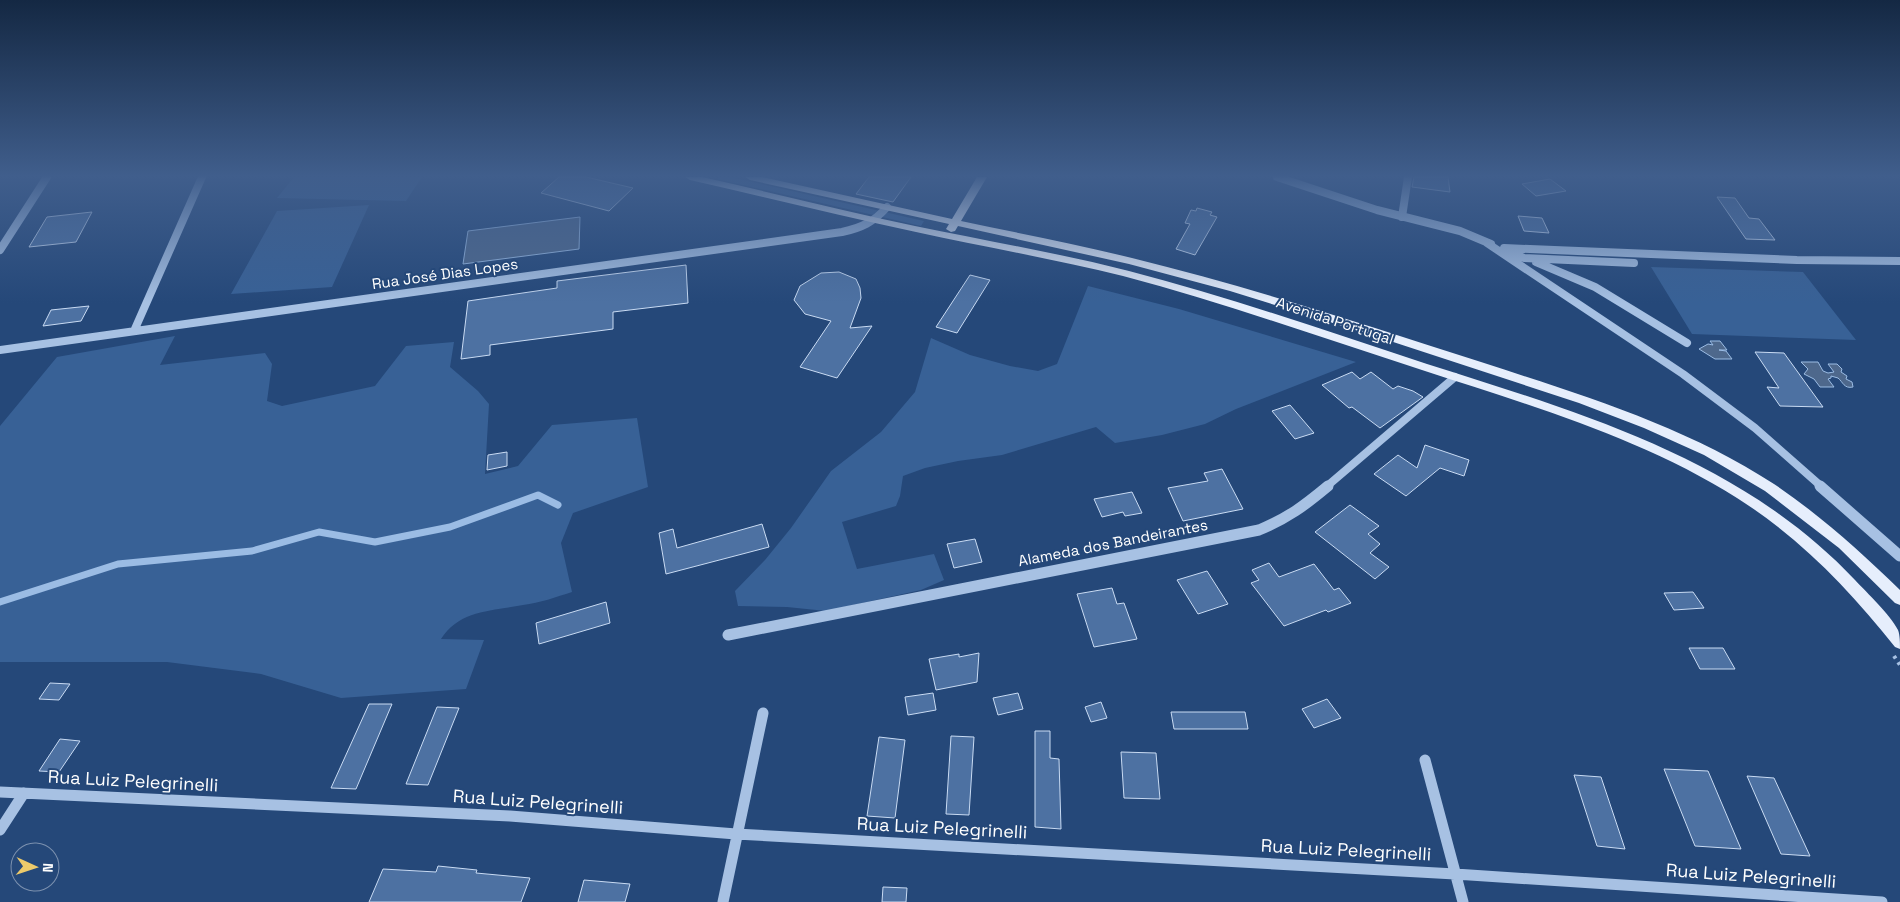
<svg xmlns="http://www.w3.org/2000/svg" width="1900" height="902" viewBox="0 0 1900 902" font-family="'Space Grotesk',sans-serif">
	<style>
		.green { fill: #386196 }
		.water { fill: #4e688c; stroke: #9bbce4 }
		.lines { fill: none; stroke-linecap: round; stroke-linejoin: round }
		.stream { stroke: #9bbce4; stroke-width: 7 }
		.building { fill: #4d71a2; stroke: #c9dbf3 }
		.path { stroke: #a7c1e3; stroke-width: 4; stroke-dasharray: 3 4.5; stroke-linecap: butt }
		.minor-far1 { stroke: #a7c1e3; stroke-width: 8 }
		.minor { stroke: #a7c1e3; stroke-width: 11 }
		.major { fill: #e6eefc; fill-rule: evenodd }
		.labels { text-anchor: middle; stroke-width: 4; stroke-linejoin: round; paint-order: stroke }
		.street-label { font-size: 15px; fill: #fff; stroke: #254879 }
		.near-street-label { font-size: 18px; fill: #fff; stroke: #254879 }
	</style>
	<rect width="100%" height="100%" fill="#254879"/>
	<path class="green" d="M294 177H422L406 201 277 198Z
		M719 177H730L924 221 921 226 717 179Z
		M369 205 332 287 231 294 277 211Z
		M1651 267 1803 272 1856 340 1692 334Z
		M1088 286 1179 309 1356 362 1236 409 1205 424 1162 435 1115 443 1096 427 1002 455 958 461 925 468 903 476 900 496 896 506 842 522 857 569 934 554 944 580 921 590 826 611 787 607 738 606 735 591 765 560 791 528 831 471 881 432 915 392 931 338 970 355 1010 366 1038 371 1057 364Z
		M175 336 160 365 265 353 272 364 267 401 282 406 375 386 406 346 454 342 450 367 478 391 489 404 485 474 518 466 552 425 637 418 648 487 573 513 561 543 572 592C556 597 540 603 523 605 492 611 459 610 441 639L484 640 466 689 341 698 261 674 167 662H0V426L57 357Z"/>
	<path class="water" d="M580 217 579 249 463 264 468 231Z
		M1710 341H1720L1727 350H1719L1726 351 1732 359H1715L1699 349 1708 344 1713 345Z
		M1801 362H1818L1823 371 1828 373 1834 372 1828 364H1837L1842 369 1841 372 1847 376 1846 379 1852 382 1853 387C1844 389 1843 382 1838 378L1831 376V378L1828 379 1834 387H1820L1814 379 1804 374 1808 369Z"/>
	<g class="lines">
		<path class="stream" d="M0 602 118 564 252 551 319 532 375 542 450 527 538 495 558 505"/>
	</g>
	<path class="building" d="M559 177H586L633 188 609 211 541 193Z
		M869 177H911L893 202 856 194Z
		M1414 177H1448L1450 192 1412 187Z
		M1550 179 1566 191 1536 196 1522 184Z
		M1717 197 1735 198 1749 218 1759 219 1775 240 1746 239Z
		M1197 208 1212 212 1210 215 1217 217 1195 255 1176 249 1190 224 1185 223 1191 210 1196 211Z
		M92 212 76 242 29 247 47 217Z
		M1518 216 1542 218 1549 233 1524 231Z
		M686 265 688 303 613 312V329L490 345V355L461 359 468 301 557 288V281Z
		M839 272 856 279 860 288 861 298 850 328 872 326 837 378 800 367 831 321 805 314 794 300 800 286 821 273Z
		M970 275 990 280 957 333 936 327Z
		M89 306 81 321 43 326 51 310Z
		M1755 352 1784 353 1823 407 1780 406 1767 387 1779 388Z
		M1352 372 1360 379 1371 372 1393 389 1398 386 1413 391 1423 397 1380 428 1352 407 1349 408 1322 385Z
		M1290 405 1314 433 1295 439 1272 411Z
		M1425 445 1469 460 1464 476 1440 468 1406 496 1374 474 1398 455 1417 468Z
		M507 452V466L487 470 488 455Z
		M1222 469 1243 509 1183 521 1168 488 1208 481 1204 473Z
		M1132 492 1142 513 1125 516 1123 512 1102 517 1094 499Z
		M1350 505 1379 526 1368 534 1380 544 1370 553 1389 567 1375 579 1315 532Z
		M762 524 769 547 666 574 659 533 673 529 677 548Z
		M975 539 982 562 954 568 947 544Z
		M1269 563 1279 577 1314 564 1334 590 1339 588 1351 603 1328 612 1326 610 1284 626 1251 583 1259 580 1252 570Z
		M1207 571 1228 604 1198 614 1177 580Z
		M1112 588 1117 604 1124 603 1137 639 1094 647 1077 594Z
		M1693 592 1704 608 1674 610 1664 593Z
		M606 602 610 623 539 644 536 623Z
		M1689 648H1723L1735 669H1700Z
		M979 653 977 682 936 690 929 659 959 654V657Z
		M50 683 70 684 59 700 39 699Z
		M933 693 936 710 908 715 905 697Z
		M1018 693 1023 709 998 715 993 698Z
		M1327 699 1341 718 1314 728 1302 709Z
		M1101 702 1107 718 1091 722 1085 707Z
		M369 704H392L356 789 331 788Z
		M437 707 459 708 428 785 406 784Z
		M1171 712H1245L1248 729H1174Z
		M1035 731H1050V758L1059 759 1061 829 1035 827Z
		M951 736 974 737 969 815 946 814Z
		M879 737 905 740 895 818 867 816Z
		M60 739 80 741 59 772 39 771Z
		M1121 752 1156 753 1160 799 1124 798Z
		M1664 769 1708 771 1741 849 1695 846Z
		M1574 775 1601 777 1625 849 1597 846Z
		M1747 776 1774 778 1810 856 1781 854Z
		M438 866 477 870 476 873 530 878 521 902H369L383 869 436 872Z
		M584 880 630 884 625 902H578Z
		M883 887 907 888 906 902H882Z"/>
	<g class="lines">
		<path class="path" d="M1894 656 1900 665"/>
		<path class="minor-far1" d="M1277 177 1377 210 1460 231 1491 244
			M1402 217 1408 177
			M1487 243 1683 374 1755 428 1822 487
			M1504 248 1797 260 1900 261
			M1506 249 1524 258 1634 263
			M0 250 47 177
			M1536 262 1595 287 1687 343
			M134 331 202 177
			M0 350 842 232C861 228 874 222 887 207
			M1326 487 1455 377"/>
		<path class="minor" d="M1820 486 1900 556
			M728 635 1259 530C1288 518 1304 506 1328 486
			M1425 760 1463 902
			M0 792 510 816 736 834 1455 874 1882 902
			M0 830 24 793
			M723 902 763 713"/>
		<path class="major" d="M685 177H702C773 193 844 211 915 226 987 241 1059 253 1129 271 1230 297 1329 332 1427 364 1581 413 1741 459 1855 580 1868 594 1889 613 1898 630 1900 635 1900 643 1900 649L1895 647C1850 590 1799 537 1737 498 1642 438 1532 406 1425 371 1325 339 1225 303 1123 276 1054 259 985 247 916 232 840 216 765 197 690 180Z
			M745 177H762L952 219 977 177H987L961 221C1018 233 1075 244 1132 258 1250 287 1366 325 1481 362 1582 395 1685 426 1774 484 1820 515 1861 552 1900 590V605L1895 603 1839 548 1765 491 1704 455 1644 428 1579 403 1381 338 1230 291 1129 264 958 226 955 231 951 232 946 229 949 224 750 180Z"/>
	</g>
	<linearGradient id="sky" x2="0" y2="1"><stop stop-color="#142843"/><stop offset="0.58" stop-color="#405e8c"/><stop offset="1" stop-color="#405e8c" stop-opacity="0"/></linearGradient>
	<rect width="1900" height="303" fill="url(#sky)"/>
	<g class="labels">
		<g class="street-label">
			<text transform="translate(445 274) rotate(-8)" y="5">Rua José Dias Lopes</text>
			<text transform="translate(1335 321) rotate(18)" y="5">Avenida Portugal</text>
			<text transform="translate(1113 543) rotate(-11)" y="5">Alameda dos Bandeirantes</text>
		</g>
		<g class="near-street-label">
			<text transform="translate(133 781) rotate(3)" y="6">Rua Luiz Pelegrinelli</text>
			<text transform="translate(538 802) rotate(4)" y="6">Rua Luiz Pelegrinelli</text>
			<text transform="translate(942 828) rotate(3)" y="6">Rua Luiz Pelegrinelli</text>
			<text transform="translate(1346 850) rotate(3)" y="6">Rua Luiz Pelegrinelli</text>
			<text transform="translate(1751 876) rotate(4)" y="6">Rua Luiz Pelegrinelli</text>
		</g>
	</g>
	<g transform="translate(35 867) rotate(93)"><circle r="24" fill="#254879" stroke="#7c91af"/>
	<path d="M0-4L9 19L0 12L-9 19Z" fill="#edca6b"/>
	<text y="-8" font-size="14" font-weight="bold" text-anchor="middle" fill="#ffffff">N</text>
	</g>
</svg>
